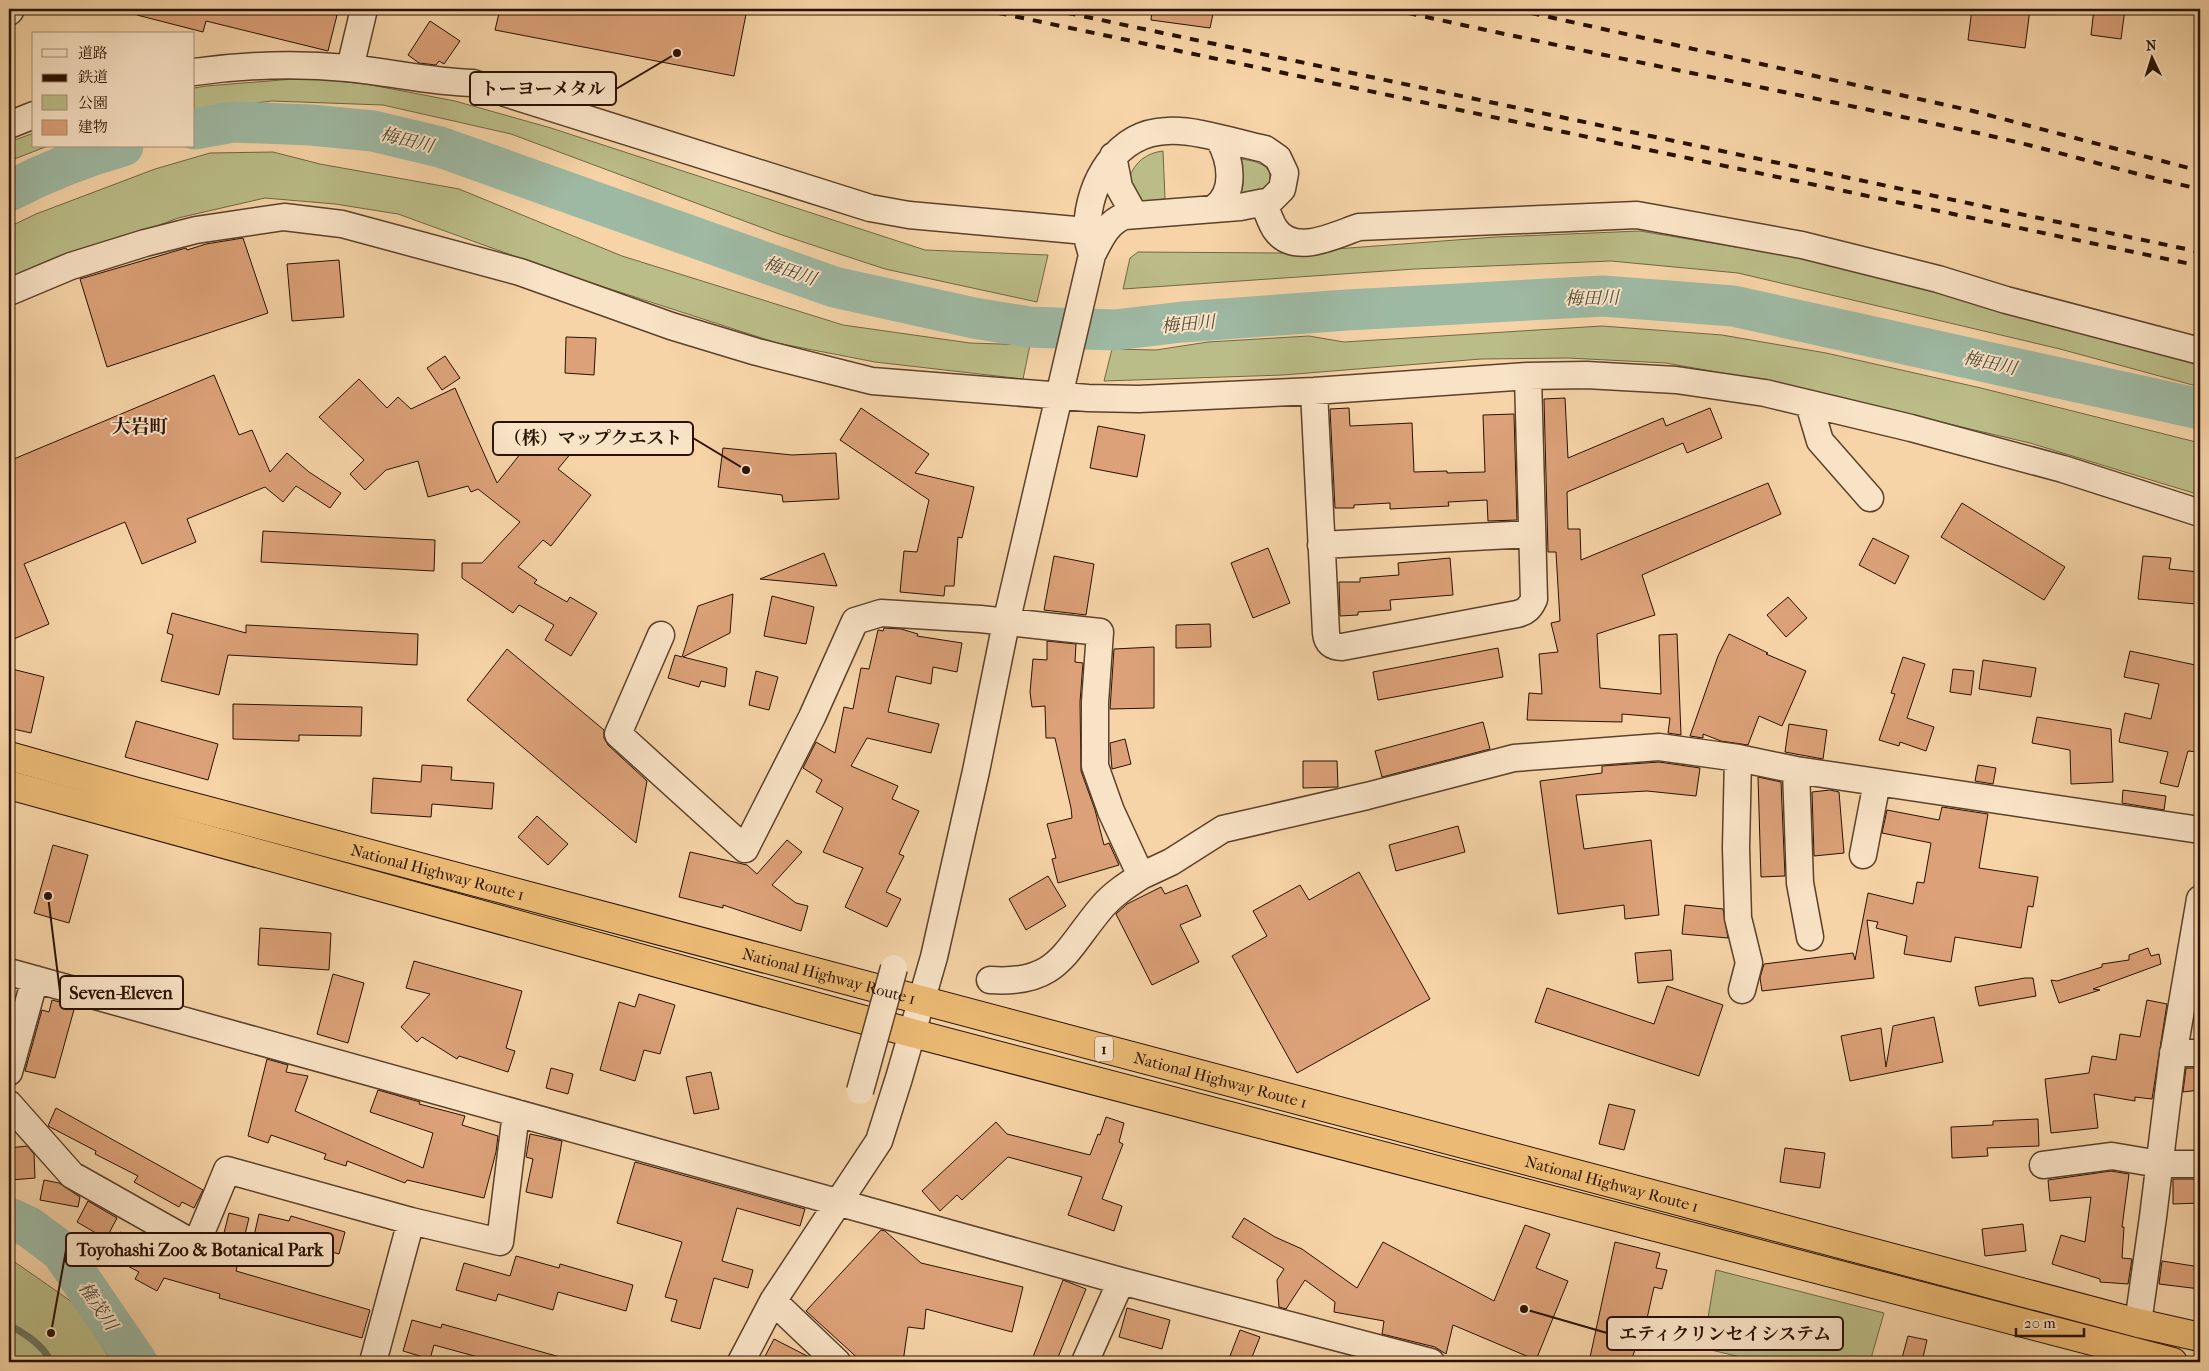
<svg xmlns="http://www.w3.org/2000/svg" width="2209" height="1371" viewBox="0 0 2209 1371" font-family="'IM FELL French Canon','Noto Serif JP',serif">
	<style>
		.green { fill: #bbbd88; stroke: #726644 }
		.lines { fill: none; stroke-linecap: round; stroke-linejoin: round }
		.stream { stroke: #6f7562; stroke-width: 7 }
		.river { stroke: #9eb9a3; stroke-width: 41 }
		.building { fill: #dca178; stroke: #291000 }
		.minor-casing { stroke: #5c412a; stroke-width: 29 }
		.highway-casing { stroke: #291000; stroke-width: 30 }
		.minor { stroke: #f9e3c6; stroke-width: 26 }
		.highway { stroke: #ebba74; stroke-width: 28 }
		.rail { stroke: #291000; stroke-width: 4; stroke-dasharray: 9 9; stroke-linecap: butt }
		.minor-bridge-casing { stroke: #5c412a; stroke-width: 29; stroke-linecap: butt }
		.minor-bridge { stroke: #f9e3c6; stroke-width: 26 }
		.labels { text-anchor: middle; stroke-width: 4; stroke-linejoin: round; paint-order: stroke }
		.shield { fill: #f9e3c6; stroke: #674f3b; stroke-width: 1 }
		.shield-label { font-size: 15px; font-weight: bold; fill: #291000 }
		.street-label { font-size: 16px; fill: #291000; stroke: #f9e3c6 }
		.water-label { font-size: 18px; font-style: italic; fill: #524b39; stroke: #f9e3c6 }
		.quarter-label { font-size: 19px; font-weight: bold; fill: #291000; stroke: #f9e3c6 }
		.leader { fill: none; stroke: #291000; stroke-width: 2 }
		.callout-dot { fill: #291000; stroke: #f9e3c6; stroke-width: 2 }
		.callout { fill: #f9e3c6; stroke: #291000; stroke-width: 2 }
		.callout-label { font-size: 18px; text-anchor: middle; font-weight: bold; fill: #291000 }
	</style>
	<rect width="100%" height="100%" fill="#f6d4a7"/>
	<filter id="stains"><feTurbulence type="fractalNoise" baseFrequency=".004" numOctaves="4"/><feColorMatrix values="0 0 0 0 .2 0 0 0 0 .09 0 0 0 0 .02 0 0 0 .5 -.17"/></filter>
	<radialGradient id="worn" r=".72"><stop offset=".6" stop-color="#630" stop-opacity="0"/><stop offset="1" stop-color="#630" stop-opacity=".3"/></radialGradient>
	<path class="green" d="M306 78 366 84 455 101 551 128 925 250 1048 255 1037 302 885 269 779 234 511 134 383 105 272 101 194 111V88L206 86Z
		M34 133V146H48L9 161V142Z
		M1163 151 1165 198C1157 203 1147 203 1138 199L1129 178C1135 162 1146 153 1163 151Z
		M273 152 320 164 459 189 622 256 843 325 970 343 1030 345 1023 379 875 362 777 343 561 273 398 214 335 204 265 198 178 218 9 282V227L36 214 155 169 210 153Z
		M1241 159C1261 162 1276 166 1268 189L1240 195 1243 186Z
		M1640 231 1802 258 2200 359V387L2060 349 1738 273 1611 261 1415 269 1123 289 1130 258 1138 252 1282 253 1496 237Z
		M1602 326 1722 335 1826 353 1981 388 2200 443V495L2030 443 1761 380 1666 363 1568 358 1481 359 1283 375 1104 381 1112 349 1156 350 1208 342 1309 336 1344 342Z
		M9 1258 75 1304 112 1362H9Z
		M1716 1270 1884 1313 1870 1362H1761L1703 1348Z"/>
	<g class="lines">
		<path class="stream" d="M9 1325C26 1334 43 1345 51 1362"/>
		<path class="river" d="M194 129 233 122 311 125 373 131 440 147 834 287 974 318 1029 327 1115 330 1182 322 1347 310 1603 296 1733 306 2200 409
			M9 191C46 172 83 157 123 146
			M9 1218 29 1227 61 1251 137 1362"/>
	</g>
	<path class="building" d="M137 9H311L337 15 328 51 206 21 203 32 137 15Z
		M500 9H747L734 76 495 30Z
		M1152 9H1214L1210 28 1151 20Z
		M1972 9H2030L2025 48 1968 40Z
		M2094 9H2125L2121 39 2091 35Z
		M430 21 460 41 444 64 439 61 436 65 419 63 408 55Z
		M243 238 268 313 107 367 80 279 186 248 187 250 206 244Z
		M339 260 344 317 292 321 287 264Z
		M566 337 596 338 594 375 565 373Z
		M445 356 460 378 442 390 427 368Z
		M214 375 239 435 252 430 270 472 287 453 309 472 341 493 330 508 296 486 283 502 265 487 187 519 196 542 142 564 125 522 24 564 49 624 9 641V461Z
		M359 379 387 408 398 397 411 409 455 388 497 483 541 428 572 452 558 469 591 495 551 546 543 540 518 567 537 580 534 583 567 602 570 597 597 613 571 656 545 640 554 625 519 605 513 613 462 578V563H482L520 522 478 489 471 492 468 486 428 497 418 461 386 470 365 490 350 474 364 460 319 417Z
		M1565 398 1568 458 1663 418 1666 426 1710 408 1722 438 1687 453 1683 443 1567 492 1568 529H1580L1581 560 1768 483 1781 514 1642 575 1655 615 1597 634 1600 688 1661 694 1659 635 1677 634 1681 735 1668 733 1670 718 1622 714V722L1527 720 1529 693 1542 694 1539 654 1558 652 1551 623 1560 621 1556 552H1548L1544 399Z
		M861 408 929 454 915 473 974 487 962 538 958 537 954 586H945L944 596 900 592 904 551 917 552 929 500 840 440Z
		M1349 408 1350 426 1412 423 1414 472 1447 471V473L1485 472 1483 415 1514 414 1517 520 1488 521 1487 500 1448 502 1449 506 1390 509V503L1354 505V508H1335L1330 409Z
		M1098 426 1145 435 1137 477 1090 468Z
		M723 448 792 455 836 453 839 499 783 502 782 495 718 487Z
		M1962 503 2065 567 2044 600 1941 537Z
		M263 531 435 540 434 571 261 562Z
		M1873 538 1909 556 1895 584 1859 565Z
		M1268 548 1290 603 1253 618 1231 563Z
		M824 553 837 586 760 579Z
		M1054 556 1094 564 1086 615 1044 610Z
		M2143 556 2171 558 2169 569 2199 572 2196 604 2138 599Z
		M1450 558 1453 595 1390 600 1391 610 1358 612V615L1340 616 1339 582H1360V578L1399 575 1398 563Z
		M733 594 730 633 683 657 727 668 725 687 701 681 699 687 668 678 675 655 682 657 698 606Z
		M772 596 814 607 806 644 764 636Z
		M1788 597 1807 618 1786 637 1767 615Z
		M172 613 246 633V625L418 634 417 665 228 655 219 695 161 681 173 635 167 633Z
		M1210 624 1211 647 1176 648V625Z
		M884 628 901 629 918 634 917 636 962 643 957 672 933 667 931 684 896 676 888 712 939 724 931 753 867 738 851 766 898 786 892 799 919 811 899 854 904 856 886 892 901 899 887 927 845 907 863 868 823 852 843 808 816 792 822 780 803 768 816 742 835 753 844 707 853 709 861 668 869 669 878 630 883 631Z
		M1729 634 1768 653 1766 654 1806 671 1782 726 1759 716 1748 745 1721 741 1703 734V738L1690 736 1718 656Z
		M1047 641 1076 644 1075 662 1083 663 1080 702 1081 771 1095 810 1104 845 1109 843 1119 865 1058 883 1052 859 1056 858 1047 824 1072 818 1071 808 1055 738H1046L1045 706 1032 707 1030 692 1033 659 1047 660Z
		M1154 647V708L1110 709 1114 649Z
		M1498 648 1503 677 1378 700 1373 672Z
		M507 649 604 730V738L608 745 647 781 636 843 467 700Z
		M2130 651 2200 666V726L2197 752 2188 751 2178 787 2160 783 2168 752 2119 742 2125 713 2151 719 2159 684 2124 677Z
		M1903 657 1925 664 1907 718 1934 727 1926 751 1900 742 1899 746 1879 740 1895 694 1891 693Z
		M1983 660 2036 668 2031 697 1979 689Z
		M12 669 44 677 31 733 9 728V682Z
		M1953 669 1974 671 1971 695 1950 692Z
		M756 671 778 677 769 710 749 705Z
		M233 704 362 707 361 736 299 735V741L233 739Z
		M2037 717 2111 729 2113 782 2071 784 2070 750 2032 743Z
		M136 721 218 744 208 780 125 757Z
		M1483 722 1490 749 1382 777 1375 751Z
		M1789 724 1827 730 1823 759 1785 752Z
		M1125 739 1131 764 1112 769 1110 743Z
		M1303 761H1337L1338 787 1303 788Z
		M1659 762 1700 768 1696 796 1647 791 1576 795 1584 849 1651 840 1659 915 1625 919 1624 905 1558 914 1540 781 1602 773V766Z
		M422 765 452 767 451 780 494 783 492 809 432 804 431 817 371 813 373 778 421 782Z
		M1978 765 1996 768 1993 784 1975 781Z
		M1758 777 1781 782 1785 876 1761 877Z
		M1830 790 1839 792 1844 853 1814 856 1812 792Z
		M2123 790 2166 796 2164 810 2122 803Z
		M1942 807 1988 814 1979 868 2038 877 2033 907 2028 906 2021 948 1955 937 1951 962 1904 954 1907 936 1876 928 1878 922 1867 920 1874 978 1762 991 1760 978 1764 964 1853 953 1855 960 1868 893 1913 904 1917 882 1924 883 1931 843 1882 833 1887 810 1939 820Z
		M537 816 568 844 548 865 518 837Z
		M1458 826 1465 852 1396 871 1389 845Z
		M787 840 802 852 772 885 796 903 808 906 801 931 723 905V908L679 897 690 852 747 865 757 874Z
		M53 845 88 855 69 923 34 913Z
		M1359 872 1430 999 1297 1073 1232 956 1267 936 1253 911 1300 885 1309 900Z
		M1048 876 1066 906 1026 930 1009 899Z
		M1187 885 1201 916 1180 925 1199 962 1152 985 1116 914 1127 904 1161 887 1165 894Z
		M1685 905 1723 909 1728 938 1682 934Z
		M260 928 331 933 329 970 258 965Z
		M2148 948 2151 956 2159 954 2161 964 2093 989 2100 990 2059 1003 2051 980 2057 981 2102 967V964L2129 960V955Z
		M1671 950 1673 980 1638 983 1635 953Z
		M414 961 522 991 506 1048 515 1051 508 1072 459 1056 457 1059 422 1037 417 1042 401 1027 430 994 406 988Z
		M333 974 364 983 348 1043 317 1034Z
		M2025 978H2033L2036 996 1979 1006 1975 987Z
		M1667 986 1723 1005 1699 1076 1535 1022 1547 988 1654 1024Z
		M639 994 675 1005 660 1054 644 1050 635 1081 600 1070 619 1002 635 1007Z
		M52 1000 75 1006 55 1078 25 1071 42 1010 49 1012Z
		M2147 1000 2167 1004 2152 1099 2135 1097V1101L2094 1094 2098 1128 2051 1133 2045 1079 2089 1073 2092 1056 2116 1060 2120 1034 2140 1037Z
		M1934 1017 1943 1062 1850 1081 1841 1036 1881 1028 1886 1067 1893 1026Z
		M267 1059 288 1065 286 1072 308 1076 295 1111 423 1168 433 1133 370 1112 378 1090 420 1102 419 1104 465 1116 462 1125 498 1136 496 1152 484 1198 407 1180 405 1183 347 1161 346 1166 324 1159 326 1154 271 1135 268 1143 248 1136Z
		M551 1068 573 1074 568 1094 546 1088Z
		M2186 1068H2200V1090L2183 1092Z
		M711 1072 719 1109 694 1114 686 1077Z
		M1609 1104 1635 1110 1624 1150 1599 1144Z
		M56 1108 203 1190 194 1208 182 1202 179 1207 134 1182 138 1176 95 1154 96 1151 48 1126Z
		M1106 1117 1124 1123 1119 1142 1123 1144 1102 1199 1122 1206 1114 1231 1068 1215 1082 1177 1008 1157 962 1200 957 1195 940 1211 922 1191 996 1122 1007 1134 1090 1155 1098 1134 1100 1135Z
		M2038 1119 2039 1146 1987 1148 1988 1156 1952 1158 1951 1127 1993 1125V1121Z
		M530 1134 562 1141 552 1198 526 1192 533 1159 526 1157Z
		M27 1146 34 1154 35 1178 11 1180 9 1148Z
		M1785 1148 1825 1153 1820 1188 1780 1182Z
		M635 1162 805 1209 800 1226 737 1208 722 1261 753 1270 748 1288 714 1278 700 1329 671 1321 677 1300 665 1297 682 1242 617 1223Z
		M2111 1171 2129 1174 2122 1227H2124L2122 1258 2132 1259 2128 1284 2100 1282V1279L2052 1264 2061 1235 2085 1242 2091 1197 2050 1201 2048 1180Z
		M2173 1179H2200V1203L2173 1204Z
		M44 1180 59 1183 80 1197 78 1207 40 1200Z
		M88 1201 117 1218 106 1239 77 1222Z
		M229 1213 249 1218 236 1271 370 1310 362 1338 219 1298 220 1294 164 1278 157 1291 135 1279 139 1272 107 1255 120 1232 181 1264 183 1257 216 1265Z
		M259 1214 289 1221 291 1216 345 1232 339 1254 306 1245 305 1247 254 1236Z
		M1244 1218 1275 1237 1302 1249 1357 1288 1383 1242 1494 1301 1525 1225 1550 1234 1536 1268 1568 1281 1536 1360 1453 1325 1446 1354 1435 1347 1382 1334 1384 1321 1334 1312 1335 1302 1305 1280 1286 1309 1279 1307 1277 1280 1284 1269 1232 1237Z
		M2023 1224 2026 1251 1985 1256 1982 1229Z
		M881 1230 885 1231 921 1263 1023 1287 1012 1332 926 1309 924 1329 908 1327 903 1362H862L806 1311Z
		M1615 1242 1660 1253 1656 1268 1667 1270 1662 1289 1654 1287 1640 1350 1635 1349 1631 1362H1589Z
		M516 1256 559 1268 560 1264 633 1285 626 1311 558 1292 553 1310 498 1294 496 1301 456 1290 464 1263 510 1276Z
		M2162 1261 2200 1267V1289L2159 1284Z
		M1063 1280 1086 1289 1056 1362H1031Z
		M1127 1308 1170 1320 1162 1349 1119 1337Z
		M412 1320 441 1328 442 1324 560 1357 559 1362H496L434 1345 430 1359 403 1351Z
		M1240 1330 1260 1337 1250 1362 1230 1356Z
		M1908 1336 1927 1340 1922 1362 1902 1358Z
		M774 1339 811 1358 816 1362H762Z"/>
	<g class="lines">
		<g class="minor-casing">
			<path id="minor" d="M9 12 10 11
				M350 68 364 9
				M194 72C245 65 296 63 347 68 390 72 431 82 473 83L870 208 909 215 1086 231
				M9 125 34 115
				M1113 156 1119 187 1134 214
				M1264 203C1267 212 1270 221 1275 229 1294 257 1335 235 1359 227L1637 215 1802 245 1938 279 2006 300 2200 351
				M1213 209C1237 193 1231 160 1219 139
				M9 292 71 266 145 243 196 230 284 217 342 224 520 272 671 326 757 352 872 381 1088 398 1139 399 1314 391 1528 376 1586 375 1676 380 1765 393 1911 428 2063 469 2200 513
				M1314 391 1326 633C1327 643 1332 647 1342 647L1517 614C1526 612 1530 608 1534 599L1528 376
				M1809 404 1820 441 1870 498
				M1321 545 1532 534
				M661 635 618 734 745 849 812 717 855 621 881 613 980 619 1100 632 1095 702V766L1111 811 1141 876C1127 885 1113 894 1102 907 1064 952 1058 985 990 980
				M1738 758 1736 848 1738 918 1749 963 1742 990
				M1796 770 1800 883 1810 937
				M1863 855 1877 782
				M1141 876 1171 862 1223 829 1367 796 1514 758 1659 747 1738 758 1796 770 2200 830
				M9 972 1121 1281 1431 1362
				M2173 1053H2200
				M9 1072 35 979
				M9 1104 72 1175 196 1245 227 1170 411 1221 373 1362
				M2043 1165 2112 1156 2159 1164H2200
				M411 1221 500 1242 516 1113
				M773 1301 837 1362
				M2138 1323 2153 1217 2172 1062 2200 899
				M741 1362 773 1301 879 1141 899 1078 934 957 976 771 1006 623 1092 255C1100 240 1107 222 1125 216L1240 207 1270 201 1282 189 1285 173 1278 158 1265 149C1236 143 1196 129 1167 131 1116 133 1089 182 1087 229 1086 238 1090 247 1092 255
				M1085 1362 1121 1281"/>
		</g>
		<g class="highway-casing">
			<g id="highway">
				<path id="s1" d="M9 756 137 792 2138 1323 2200 1337"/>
				<path d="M9 785 912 1033 2173 1362"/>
			</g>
		</g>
		<use href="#minor" class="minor"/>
		<use href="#highway" class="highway"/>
		<path class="rail" d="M980 9 2200 266
			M1049 9 2200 252
			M1390 9C1587 53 1785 91 1982 134 2055 150 2127 173 2200 189
			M1513 9 1973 111 2200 171"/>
		<g class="minor-bridge-casing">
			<path id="minor-bridge" d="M860 1091 894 968"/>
		</g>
		<use href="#minor-bridge" class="minor-bridge"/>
	</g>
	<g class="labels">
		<rect class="shield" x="1095" y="1036.5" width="18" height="25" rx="4"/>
		<g class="shield-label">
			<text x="1104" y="1054">1</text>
		</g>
		<g class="street-label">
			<text dy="6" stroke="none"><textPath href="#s1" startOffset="444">National Highway Route 1</textPath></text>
			<text dy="6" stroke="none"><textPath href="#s1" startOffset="849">National Highway Route 1</textPath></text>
			<text dy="6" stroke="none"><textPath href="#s1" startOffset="1254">National Highway Route 1</textPath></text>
			<text dy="6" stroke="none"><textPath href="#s1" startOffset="1659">National Highway Route 1</textPath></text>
		</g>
		<g class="water-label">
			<text transform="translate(407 140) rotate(14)" y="6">梅田川</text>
			<text transform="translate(790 271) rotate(19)" y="6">梅田川</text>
			<text transform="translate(1592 298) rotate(-1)" y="6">梅田川</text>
			<text transform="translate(1188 324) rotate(-5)" y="6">梅田川</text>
			<text transform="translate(1990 363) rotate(12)" y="6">梅田川</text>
			<text transform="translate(98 1306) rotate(56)" y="6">権茂川</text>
		</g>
		<g class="quarter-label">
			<text x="140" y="433">大岩町</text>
		</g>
	</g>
	<path class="leader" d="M677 53L616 89M746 470L693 438M48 896L60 992M51 1333L66 1250M1524 1309L1607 1333"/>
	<g class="callout-dot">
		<circle cx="677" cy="53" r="5"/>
		<circle cx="746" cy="470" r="5"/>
		<circle cx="48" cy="896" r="5"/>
		<circle cx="51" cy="1333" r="5"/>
		<circle cx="1524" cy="1309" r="5"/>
	</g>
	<g class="callout">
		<rect x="470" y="72" width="146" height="33" rx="5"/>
		<rect x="493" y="422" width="200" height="33" rx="5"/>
		<rect x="60" y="976" width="123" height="33" rx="5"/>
		<rect x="66" y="1233" width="267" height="33" rx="5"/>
		<rect x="1607" y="1317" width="236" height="33" rx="5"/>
	</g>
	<g class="callout-label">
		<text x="543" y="95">トーヨーメタル</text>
		<text x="593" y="444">（株）マップクエスト</text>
		<text x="121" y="999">Seven-Eleven</text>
		<text x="200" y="1256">Toyohashi Zoo &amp; Botanical Park</text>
		<text x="1725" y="1340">エティクリンセイシステム</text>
	</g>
	<rect width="2209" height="1371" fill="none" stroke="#f6d4a7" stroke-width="30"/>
	<rect x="10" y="10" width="2189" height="1351" fill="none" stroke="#291000" stroke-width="2.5"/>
	<rect x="15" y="15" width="2179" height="1341" fill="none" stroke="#291000"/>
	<rect x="32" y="32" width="162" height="115" fill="#f9e3c6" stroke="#a68f77"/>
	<rect x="42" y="49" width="25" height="8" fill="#f9e3c6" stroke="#a68f77"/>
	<text x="78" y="58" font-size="15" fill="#291000">道路</text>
	<rect x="42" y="74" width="25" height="8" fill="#291000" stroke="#a68f77"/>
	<text x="78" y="82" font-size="15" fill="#291000">鉄道</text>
	<rect x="42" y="95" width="25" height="15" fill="#bbbd88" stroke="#a68f77"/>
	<text x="78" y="108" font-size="15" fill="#291000">公園</text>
	<rect x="42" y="120" width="25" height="15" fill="#dca178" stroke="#a68f77"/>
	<text x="78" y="132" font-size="15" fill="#291000">建物</text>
	<g transform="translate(2152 58) rotate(356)" stroke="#f9e3c6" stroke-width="4" paint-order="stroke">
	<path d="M0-4L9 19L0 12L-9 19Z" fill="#291000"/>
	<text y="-8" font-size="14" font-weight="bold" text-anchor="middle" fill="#291000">N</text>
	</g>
	<path d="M2016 1328v8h68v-8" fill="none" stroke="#291000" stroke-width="2.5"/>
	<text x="2024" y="1328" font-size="15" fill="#291000" stroke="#f9e3c6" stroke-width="4" paint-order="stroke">20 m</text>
	<rect width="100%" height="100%" filter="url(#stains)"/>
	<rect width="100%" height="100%" fill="url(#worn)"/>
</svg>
